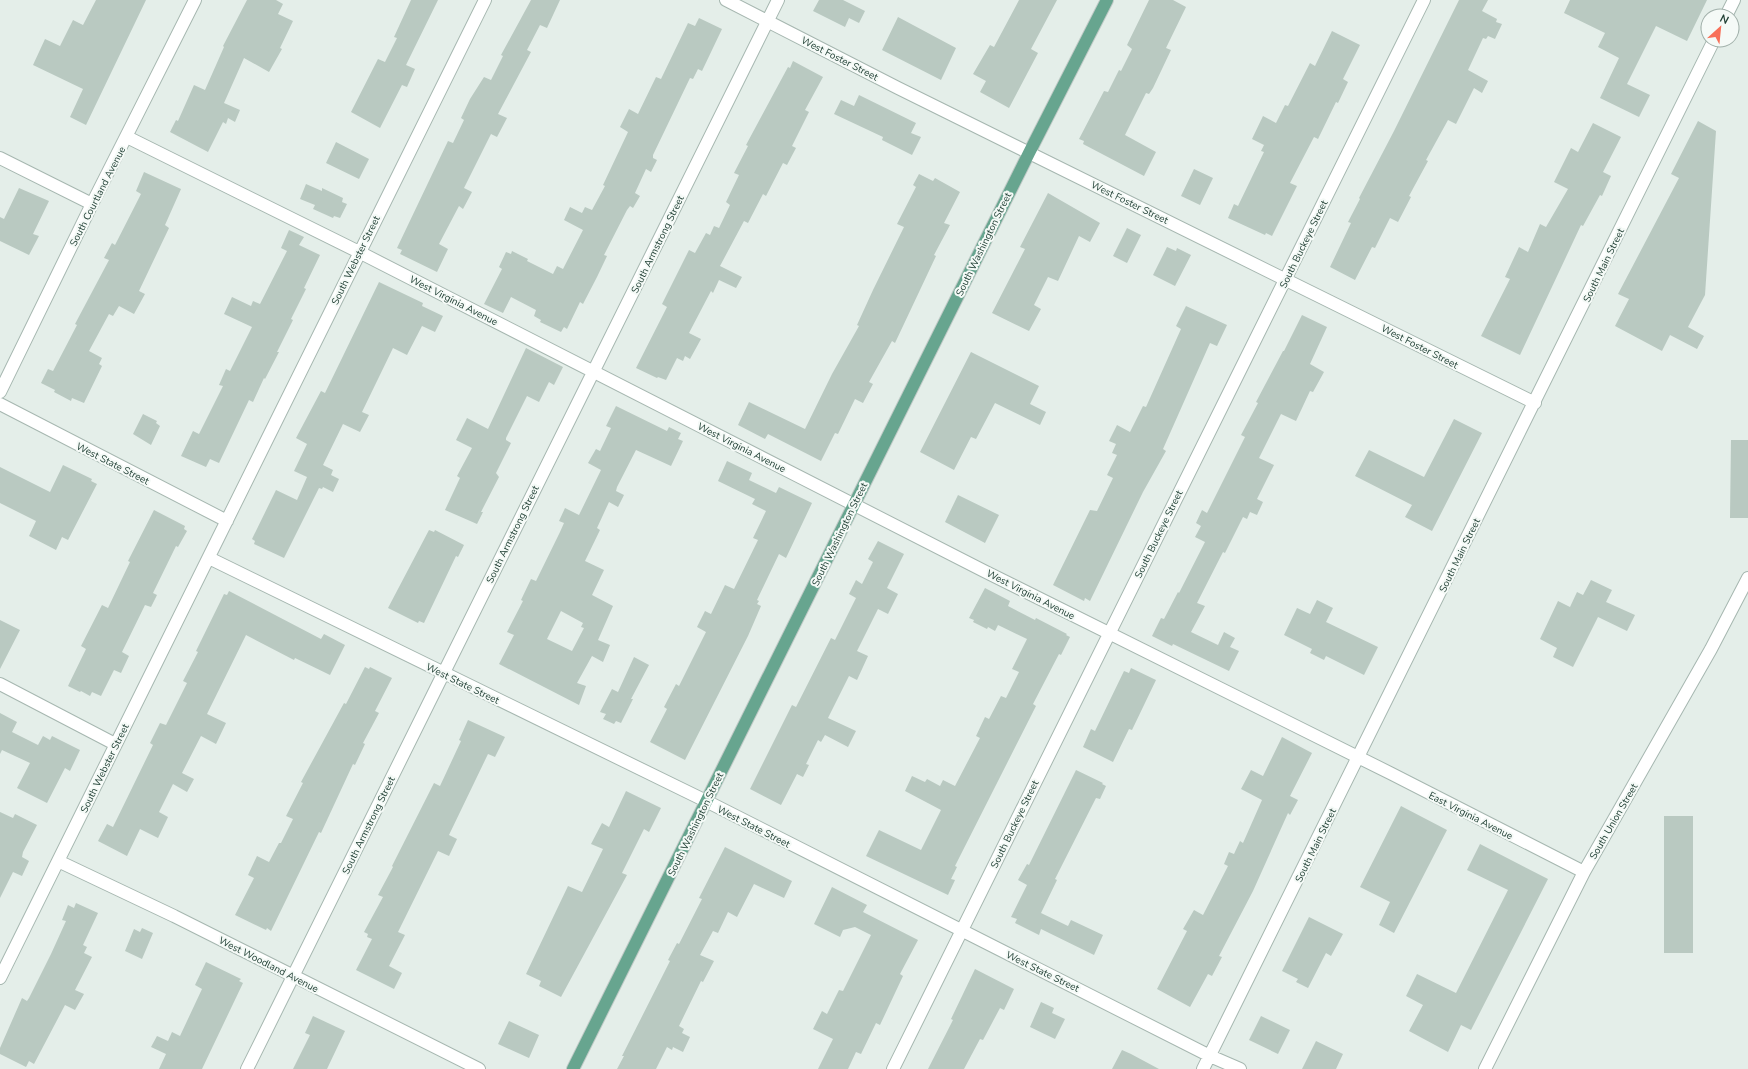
<svg xmlns="http://www.w3.org/2000/svg" width="1748" height="1069" viewBox="0 0 1748 1069" font-family="'Nunito Sans',sans-serif">
	<style>
		.building { fill: #b9c9c1; fill-rule: evenodd }
		.lines { fill: none; stroke-linecap: round; stroke-linejoin: round }
		.minor-casing { stroke: #a6b7b0; stroke-width: 14 }
		.major-casing { stroke: #c1cac7; stroke-width: 14 }
		.minor { stroke: #fff; stroke-width: 12 }
		.major { stroke: #67a58f; stroke-width: 12 }
		.labels { text-anchor: middle; stroke-width: 4; stroke-linejoin: round; paint-order: stroke }
		.street-label { font-size: 10px; fill: #224136; stroke: #f5faf7 }
	</style>
	<rect width="100%" height="100%" fill="#e4eee9"/>
	<path class="building" d="M96 0H146L86 125 70 117 83 89 33 65 45 39 60 46 73 20 83 25Z
		M247 0H276L283 4 278 14 293 21 280 48 282 49 269 72 244 58 224 103 240 110 235 122 228 118 226 124 223 122 208 152 170 132 176 120 178 121 194 85 205 90 224 47 223 46Z
		M411 0H438L406 65 415 69 407 87 402 85 380 128 351 112 378 59 385 62 397 38 394 37Z
		M531 0H560L547 28 540 25 527 50 531 52 498 114 507 118 497 137 491 134 464 188 472 192 463 209 459 206 439 244 448 249 437 272 400 254 402 250 397 248 448 141 453 143 464 120 461 118 470 99 484 77 491 80 503 56 501 55Z
		M819 0H843L865 11 859 23 849 18 845 27 813 11Z
		M1019 0H1057L1031 49 1038 53 1009 108 980 92 986 81 973 74 990 45 994 47Z
		M1149 0H1173L1186 7 1166 48 1171 50 1153 88 1149 94 1146 93 1125 135 1156 152 1144 176 1083 144 1084 141 1079 139 1104 91 1108 92 1119 70 1121 71 1132 49 1127 45Z
		M1459 0H1488L1482 11 1497 19 1496 22 1502 24 1495 39 1488 36 1486 39 1483 38 1468 70 1488 81 1482 93 1474 88 1456 124 1448 120 1426 160 1428 161 1409 196 1411 197 1398 222 1390 218 1375 248 1372 247 1355 280 1330 267 1351 223 1348 222 1360 199 1359 198 1394 131Z
		M1570 0H1707L1687 41 1656 26 1627 84 1650 95 1639 117 1600 98 1619 58 1598 47 1605 33 1564 13Z
		M898 17 956 48 941 80 882 50Z
		M699 18 722 29 702 71 698 69 693 79 690 78 653 155V158L657 160 651 172 646 169 635 193 640 196 633 208 630 206 627 210 604 255 607 256 597 277 583 304 580 302 567 329 564 327 561 332 540 322 541 320 534 316 536 310 511 297 503 313 484 304 502 269 499 267 506 252 511 254 512 251 528 259 527 261 553 274 557 266 563 269 583 230 564 220 570 207 582 213 585 207 592 210 605 186 603 185 628 132 620 127 629 109 638 114 656 77 661 79 688 23 695 26Z
		M1332 31 1360 45 1343 79 1348 82 1338 103 1336 102 1318 139 1314 137 1290 183 1297 186 1272 236 1266 233 1265 235 1228 218 1234 204 1238 206 1264 152 1261 151 1264 145 1252 139 1263 116 1276 123 1285 105 1288 106 1310 63 1315 66Z
		M793 61 823 77 805 110 809 112 792 146 796 148 787 165 783 163 766 196 763 194 748 223 744 221 720 266 742 277 736 288 719 280 713 293 711 291 689 333 701 339 690 359 685 356 683 361 677 358 666 380 658 377 657 378 636 368 667 307 662 304 689 250 695 253 706 233 710 235 714 226 719 228 730 205 726 202 739 175 734 173 748 146 746 145 788 67 790 68Z
		M859 95 916 123 911 133 921 137 912 155 882 140 883 137 834 114 841 100 854 106Z
		M1698 121 1716 131 1705 295 1688 327 1704 336 1697 349 1670 335 1662 351 1615 326 1629 299 1618 294 1679 178 1671 174Z
		M1593 123 1621 137 1603 172 1611 176 1602 196 1600 195 1583 226 1581 225 1520 355 1481 336 1510 279 1505 277 1519 247 1528 252 1540 224 1546 227 1568 189 1554 182 1571 148 1578 152Z
		M336 142 369 159 359 179 326 163Z
		M1194 169 1213 178 1200 205 1181 196Z
		M144 172 181 189 165 225 169 228 139 291 145 294 134 314 119 306 113 316 109 314 89 351 102 358 99 364 102 366 84 403 72 398 71 401 54 392 55 390 41 383 48 369 53 371 77 325 75 324 109 260 104 258 112 243 115 245 141 194 136 191Z
		M919 174 933 181 935 178 960 192 944 223 950 225 934 255 936 256 895 343 892 341 869 382 873 384 863 403 855 399 838 434 835 433 821 461 768 434 765 439 738 425 749 402 805 429 832 374 859 326 857 325 873 290 904 227 897 224 916 187 913 185Z
		M306 184 322 191V188L343 198 342 202 347 204 340 218 334 216 333 218 313 209 315 205 300 199Z
		M19 188 49 201 33 234 39 236 29 255 0 241V217L4 219Z
		M1048 193 1100 223 1090 242 1079 236 1058 281 1048 277 1034 305 1041 309 1029 331 992 313 1025 249 1020 247Z
		M1127 228 1141 235 1127 263 1113 256Z
		M289 230 304 237 299 245 320 255 304 288 306 289 291 319 293 320 277 352H279L265 379 264 378 253 402 249 400 219 463 210 459 206 467 181 456 193 431 199 434 223 386 219 385 226 369 230 371 252 327 224 314 232 297 251 306 253 301 260 304 287 251 281 248Z
		M1167 247 1176 251 1177 248 1191 255 1175 286 1153 275Z
		M379 282 423 303 422 306 443 316 435 332 422 326 407 355 393 348 362 412 369 415 360 432 343 424 323 465 333 470 331 475 339 479 333 492 323 487 322 489 319 488 284 558 254 544 255 541 252 539 276 490 297 500 307 477 294 471 307 444 296 438 321 391 325 393Z
		M1186 306 1227 325 1217 346 1210 343 1163 449 1166 451 1143 492 1090 601 1085 598 1084 601 1053 585 1090 510 1097 511 1113 478 1107 475 1117 455 1112 453 1116 444 1109 441 1117 425 1130 432 1143 406 1146 407 1181 329 1176 326Z
		M1302 315 1327 327 1310 364 1324 372 1313 392 1310 391 1296 421 1281 414 1259 458 1274 465 1257 499 1263 502 1257 515 1250 512 1247 519 1243 517 1225 553 1223 552 1197 603 1205 606 1191 632 1218 645 1224 632 1235 638 1230 647 1239 651 1229 671 1173 644 1172 646 1152 636 1161 618 1164 619 1178 592 1179 593 1205 542 1195 537 1201 526 1196 523 1202 510 1207 513 1245 437 1241 435 1258 403 1256 402 1283 351H1284Z
		M526 348 563 367 554 385 549 382 539 402 527 396 506 438V440L511 443 496 473 499 477 481 512H483L477 524 445 510 460 478 457 476 472 448 456 440 467 418 488 429Z
		M971 352 1039 386 1030 404 1046 412 1040 425 995 403 976 439 971 437 954 470 920 452Z
		M616 406 667 431 669 427 681 433 678 439 683 441 671 466 636 450 617 487 616 491 624 495 618 507 609 502 597 528 600 530 585 561 604 570 592 595 613 606 598 640 610 645 603 662 592 656 577 683 586 686 579 705 499 664 514 635 507 632 523 601 521 600 531 579 536 581 560 532 564 523 559 521 565 508 579 515 601 470 588 463 596 449 600 451 611 428 606 426ZM561 611 583 623 581 627 584 628 572 651 547 639Z
		M143 414 157 421 156 423 160 426 151 445 133 434Z
		M1454 419 1482 433 1432 531 1405 517 1412 505 1355 476 1369 450 1424 477Z
		M1731 440H1748V518H1730Z
		M727 461 752 473 749 480 776 493 779 487 812 503 786 558 779 554 757 600 759 601 757 604 761 606 748 636 685 760 650 742 667 709 664 707 676 684 679 686 706 632 697 627 705 611 711 614 725 585 734 589 758 540 753 538 766 511 752 504 755 499 718 481Z
		M63 465 92 479 91 481 97 484 68 540 62 537 56 550 29 536 36 521 0 503V467L50 492Z
		M958 495 999 515 985 543 945 522Z
		M154 510 185 526 184 529 187 531 178 547 176 546 153 593 157 595 151 607 145 605 122 652 129 656 121 673 114 670 101 696 92 692 90 696 81 691 80 692 68 686 86 649 81 646 102 605 108 608 130 562 128 561Z
		M429 530 434 532 435 530 464 545 458 557 456 556 424 623 419 621 418 623 388 608Z
		M878 541 904 554 887 588 898 594 888 614 878 609 857 651 868 656 857 680 849 676 828 718 856 731 848 747 825 735 821 742 818 740 806 764 809 765 803 777 797 774 781 805 750 789 792 705 796 707 831 638 835 640 856 598 849 594 856 580 862 584 873 562 868 559Z
		M1591 580 1612 590 1606 602 1635 615 1627 631 1598 617 1573 667 1553 657 1557 648 1540 639 1558 601 1570 607 1577 592 1583 595Z
		M985 588 1010 601 1008 606 1035 620 1036 618 1067 634 1066 635 1070 637 1061 655 1059 654 1033 704 1036 706 955 866 957 867 951 879 955 880 948 895 866 856 879 830 921 850 941 810 905 791 912 776 925 782 927 779 940 786 943 780 955 786 980 738 976 736 985 717 989 719 1001 696 1006 698 1019 672 1012 669 1027 639 998 625 995 631 988 627 987 629 973 622 974 620 969 618Z
		M229 591 321 639 324 634 345 645 330 675 295 658 294 660 246 635 207 714 226 723 216 744 201 736 182 773 194 779 187 792 173 784 159 812 168 817 158 838 140 829 127 856 98 841 107 824 113 827 153 745 150 743 160 723 166 725 187 683 183 681 198 652 196 651 224 594 227 595Z
		M1317 600 1333 608 1326 622 1378 647 1364 675 1326 656 1324 660 1310 653 1312 649 1284 635 1297 608 1310 614Z
		M0 620 20 630 0 669Z
		M634 657 649 665 631 699H633L621 723 616 721 614 724 603 719 606 714 600 712 612 689 618 692Z
		M365 667 369 669 370 667 392 678 375 711 379 713 363 743 365 744 355 765 353 764 321 833 319 832 271 931 267 928 266 930 235 915 254 878 248 875 257 856 269 862 279 843H281L293 819 286 816 303 783 301 782 344 703 346 704Z
		M1131 668 1156 680 1132 730 1129 729 1113 762 1083 747 1091 729 1095 731 1124 671 1129 673Z
		M0 713 17 722 12 732 38 745 43 736 50 740 52 736 80 750 70 771 65 768 47 803 17 788 30 763 2 750 0 754Z
		M468 720 505 737 495 757 488 754 449 835 457 839 449 856 438 851 398 932 405 935 389 966 402 973 394 989 356 970 372 939 367 937 368 934 364 932 383 897 378 895 393 867 392 866 434 783 440 786 461 741 459 740Z
		M1282 737 1312 753 1290 796 1298 800 1290 815 1288 813 1253 891 1219 956 1222 957 1212 976 1208 974 1190 1007 1157 989 1187 931 1183 929 1194 910 1203 915 1228 866 1224 864 1229 852 1234 854 1240 841 1243 843 1262 800 1241 789 1251 770 1263 776Z
		M1076 770 1103 783 1102 784 1106 786 1100 799 1096 798 1055 879 1057 880 1041 913 1068 926 1071 920 1103 935 1094 955 1041 929 1039 935 1015 923 1017 919 1011 917 1027 885 1018 880 1027 864 1029 865Z
		M626 791 661 808 649 832 644 829 622 873 627 875 561 997 539 986 541 981 526 974 568 886 582 892 603 849 591 844 602 823 609 827Z
		M1401 806 1447 830 1394 933 1379 925 1390 902 1360 887Z
		M0 812 13 818 15 814 37 825 23 852 22 857 29 861 22 876 13 872 0 898Z
		M1664 816H1693V953H1664Z
		M1480 844 1548 879 1471 1030 1461 1025 1448 1052 1409 1031 1423 1005 1406 996 1417 974 1456 993 1508 890 1467 870Z
		M725 847 792 881 784 898 754 884 737 917 728 912 718 933 713 931 700 955 714 961 703 982 701 981 679 1026 684 1029 682 1033 690 1037 683 1052 673 1047 672 1050 667 1047 656 1069H617L624 1056H622L670 961 668 960 677 943 679 944 702 899 699 898Z
		M832 887 867 905 863 912 918 940 900 974 903 976 880 1025 876 1023 861 1054 856 1052 848 1069H818L833 1039 813 1029 822 1011 827 1014 839 990 843 991 871 935 855 927 843 930 840 937 814 924Z
		M76 903 98 913 83 945 87 947 84 953 92 957 75 990 84 994 75 1010 65 1005 34 1064 29 1061 26 1067 0 1054V1048L22 998 27 1001 29 998 51 954 66 921 62 920 68 905 74 908Z
		M1309 917 1343 934 1331 956 1326 953 1308 988 1296 982 1298 979 1282 971Z
		M142 928 153 933 142 959 125 951 134 929 140 932Z
		M206 962 241 979 239 981 243 983 202 1069H159L166 1054 151 1047 157 1036 168 1041 172 1032 180 1036 202 989 195 985Z
		M975 969 1014 989 1004 1010 1000 1008 983 1040 980 1039 964 1069H928L953 1020 951 1019Z
		M1041 1002 1054 1008 1052 1013 1065 1019 1055 1039 1030 1027Z
		M313 1016 345 1031 327 1069H293L310 1035 305 1033Z
		M1261 1016 1290 1030 1278 1054 1249 1040Z
		M509 1021 539 1035 529 1058 498 1044Z
		M1316 1041 1343 1054 1336 1069H1302Z
		M1122 1050 1131 1054 1159 1069H1112Z"/>
	<g class="lines">
		<g class="minor-casing">
			<path id="minor" d="M726 0 898 88 1535 403
				M1726 16 1734 0
				M127 137 359 252 984 571 1392 774 1584 872
				M0 158 92 204
				M0 392 92 204 195 0
				M0 404 227 521
				M209 558 706 801 1210 1056 1240 1069
				M0 684 115 744
				M58 861 174 916 479 1069
				M0 978 485 0
				M247 1069 778 0
				M893 1069 1424 0
				M1203 1069 1714 40
				M1485 1069 1584 872 1711 649 1748 578"/>
		</g>
		<g class="major-casing">
			<path id="major" d="M573 1069 1029 153 1107 0"/>
		</g>
		<use href="#minor" class="minor"/>
		<use href="#major" class="major"/>
	</g>
	<g class="labels">
		<g class="street-label">
			<text transform="translate(840 58) rotate(27)" y="4">West Foster Street</text>
			<text transform="translate(97 196) rotate(-63)" y="4">South Courtland Avenue</text>
			<text transform="translate(1130 202) rotate(26)" y="4">West Foster Street</text>
			<text transform="translate(657 244) rotate(-64)" y="4">South Armstrong Street</text>
			<text transform="translate(983 244) rotate(-64)" y="4">South Washington Street</text>
			<text transform="translate(1303 244) rotate(-64)" y="4">South Buckeye Street</text>
			<text transform="translate(355 260) rotate(-64)" y="4">South Webster Street</text>
			<text transform="translate(1603 265) rotate(-64)" y="4">South Main Street</text>
			<text transform="translate(454 300) rotate(27)" y="4">West Virginia Avenue</text>
			<text transform="translate(1420 346) rotate(27)" y="4">West Foster Street</text>
			<text transform="translate(742 447) rotate(27)" y="4">West Virginia Avenue</text>
			<text transform="translate(113 463) rotate(27)" y="4">West State Street</text>
			<text transform="translate(512 534) rotate(-64)" y="4">South Armstrong Street</text>
			<text transform="translate(839 534) rotate(-64)" y="4">South Washington Street</text>
			<text transform="translate(1158 534) rotate(-64)" y="4">South Buckeye Street</text>
			<text transform="translate(1459 555) rotate(-64)" y="4">South Main Street</text>
			<text transform="translate(1031 594) rotate(27)" y="4">West Virginia Avenue</text>
			<text transform="translate(463 683) rotate(26)" y="4">West State Street</text>
			<text transform="translate(104 768) rotate(-64)" y="4">South Webster Street</text>
			<text transform="translate(1471 815) rotate(27)" y="4">East Virginia Avenue</text>
			<text transform="translate(1613 821) rotate(-60)" y="4">South Union Street</text>
			<text transform="translate(695 824) rotate(-64)" y="4">South Washington Street</text>
			<text transform="translate(1014 824) rotate(-64)" y="4">South Buckeye Street</text>
			<text transform="translate(368 825) rotate(-64)" y="4">South Armstrong Street</text>
			<text transform="translate(754 826) rotate(27)" y="4">West State Street</text>
			<text transform="translate(1315 845) rotate(-64)" y="4">South Main Street</text>
			<text transform="translate(269 964) rotate(27)" y="4">West Woodland Avenue</text>
			<text transform="translate(1043 971) rotate(26)" y="4">West State Street</text>
		</g>
	</g>
	<g transform="translate(1720 28) rotate(27)"><circle r="19" fill="#f5faf7" stroke="#a1b0aa"/>
	<path d="M0-3L7 15L0 10L-7 15Z" fill="#f87059"/>
	<text y="-6" font-size="11" font-weight="bold" text-anchor="middle" fill="#224136">N</text>
	</g>
</svg>
